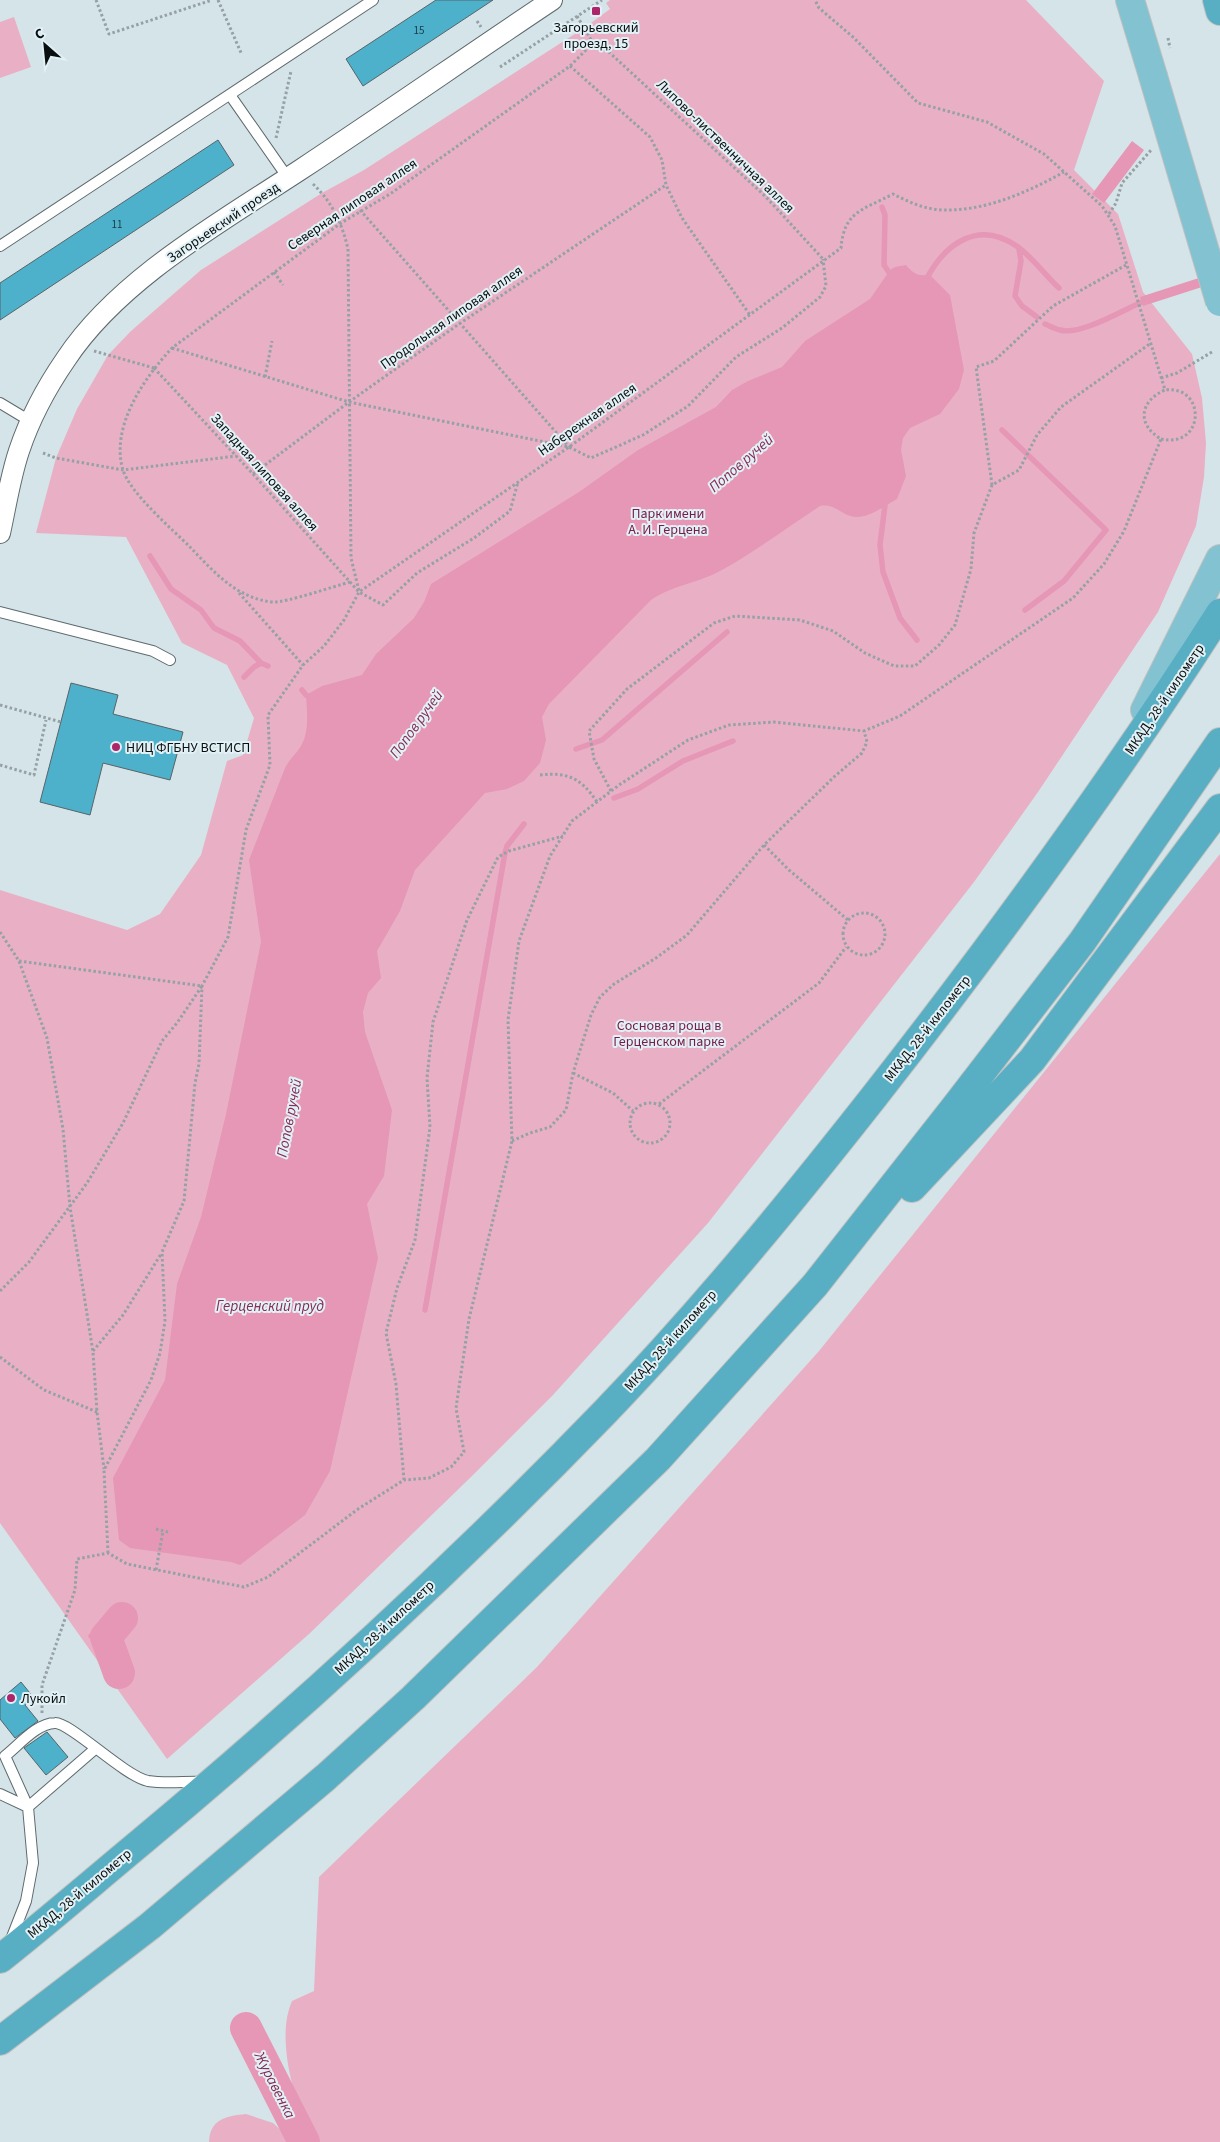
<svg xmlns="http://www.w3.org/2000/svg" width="1220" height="2142" viewBox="0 0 1220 2142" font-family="'Source Sans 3',sans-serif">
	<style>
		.green { fill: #e9b0c5 }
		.water { fill: #e597b5 }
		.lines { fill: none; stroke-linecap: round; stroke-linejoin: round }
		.stream { stroke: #e597b5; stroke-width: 5.5 }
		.river { stroke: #e597b5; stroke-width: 32 }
		.building { fill: #4db1cb; stroke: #576468 }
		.service-casing { stroke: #5d6a6e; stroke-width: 12 }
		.minor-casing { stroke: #5d6a6e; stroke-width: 22 }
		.primary-casing { stroke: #bfc1c1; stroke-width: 30 }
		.trunk-casing { stroke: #bfc1c1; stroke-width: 30 }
		.path { stroke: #95a1a4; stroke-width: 3; stroke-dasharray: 2.5 2.5; stroke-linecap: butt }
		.service { stroke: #fff; stroke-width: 10 }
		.minor { stroke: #fff; stroke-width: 20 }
		.primary { stroke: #82c2d1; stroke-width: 28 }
		.trunk { stroke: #58aec2; stroke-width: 28 }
		.primary-bridge-casing { stroke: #bfc1c1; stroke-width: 30; stroke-linecap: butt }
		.primary-bridge { stroke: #82c2d1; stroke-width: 28 }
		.poi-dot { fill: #ad266b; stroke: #e2f1f6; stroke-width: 2 }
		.labels { text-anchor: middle; stroke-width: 4; stroke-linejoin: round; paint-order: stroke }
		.number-label { font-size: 11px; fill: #1b383f }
		.poi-label { font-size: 14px; fill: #0a0f10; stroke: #e2f1f6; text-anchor: start }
		.street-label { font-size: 14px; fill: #0a0f10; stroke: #e2f1f6 }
		.park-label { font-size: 14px; fill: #751c48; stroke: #e2f1f6 }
		.water-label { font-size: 15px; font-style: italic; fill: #852b55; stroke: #e2f1f6 }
	</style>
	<rect width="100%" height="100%" fill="#d5e4e8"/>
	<path class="green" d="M610 0H1026L1104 81 1074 170 1118 214 1143 292 1192 354 1202 398 1206 443 1204 477 1196 526 1158 612 1038 792 974 882 708 1223 553 1395 472 1476 309 1634 167 1759 0 1523V890L127 930 160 914 201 855 227 761 243 755 254 718 227 665 182 643 126 537 36 533 56 458 77 409 108 355 131 331 201 270 322 193 364 170 584 28 610 9 606 3Z
		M14 17 31 67 0 78V22Z
		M1220 854V2142H314C295 2106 275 2039 292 2001L314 1991 319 1877 537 1667 819 1351Z
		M246 2114 273 2123 294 2142H209C210 2119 226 2116 246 2114Z"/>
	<path class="water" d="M1132 141 1144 150 1104 203 1092 194Z
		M906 265C912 272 919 278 929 274L950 295 964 370 959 389 940 414 910 428 903 438 901 450 906 476 897 499C886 505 870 517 857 517 842 517 836 503 820 506 788 527 756 551 722 570 699 583 673 585 651 600L549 704 542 717 546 740 540 763 524 781 507 789 485 793 415 870 400 911 377 951 381 978 368 993 363 1012 365 1032 392 1110 384 1176 367 1204 378 1258 330 1471 305 1515 240 1565 231 1562 130 1548 119 1540 113 1478 165 1380 177 1284 201 1217 226 1114 261 942 249 860 285 768C289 760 294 756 299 749 310 734 307 713 306 695L322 686 362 675 376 654 414 618 424 602 431 584 579 492 638 450 716 407 732 390 748 381 782 367 805 341 870 299 890 270 895 267Z
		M1202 277 1205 286 1143 306 1140 297Z"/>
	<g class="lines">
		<path class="stream" d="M882 207 885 215 884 265 892 277
			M1019 249 1021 261 1015 296 1022 306 1037 317
			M926 280C945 243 979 219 1018 247 1033 258 1046 276 1059 288
			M1045 324C1050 326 1055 329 1060 330 1080 336 1123 310 1142 302
			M1002 430 1106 530 1064 581 1025 610
			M885 505 880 545 883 572 900 618 917 640
			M150 556 171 589 201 610 214 628 240 641 261 663
			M244 677 254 667 261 663 268 666
			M302 690 306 695
			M576 749 602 740 727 632
			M614 798 638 789 683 761 733 741
			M425 1310 505 853 507 846 524 824
			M91 1636 106 1637"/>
		<path class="river" d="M119 1673 106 1637 122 1618
			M246 2028 304 2142"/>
	</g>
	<path class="building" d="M436 0H493L363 86 346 59Z
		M218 140 234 165 0 320V283Z
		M71 683 118 695 113 714 183 732 170 780 103 763 90 815 40 802Z
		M21 1682 34 1698 25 1705 38 1721 15 1738 0 1719V1700Z
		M47 1732 68 1757 46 1775 24 1748Z"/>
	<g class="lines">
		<g class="service-casing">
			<path id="service" d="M230 95 288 178
				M0 246 373 0
				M0 403 30 421
				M0 612 153 651 170 660
				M0 1794 28 1807 95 1749
				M10 1942 26 1901 33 1863 28 1807 5 1756C18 1746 37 1723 55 1723 70 1722 124 1776 148 1781 166 1784 187 1781 205 1782"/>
		</g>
		<g class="minor-casing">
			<path id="minor" d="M0 533C6 506 10 478 19 451 30 418 46 388 66 359 119 279 221 222 300 170 385 114 468 56 552 0"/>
		</g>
		<g class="primary-casing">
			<path id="primary" d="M1130 0 1153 76
				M1145 710 1220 559"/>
		</g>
		<g class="trunk-casing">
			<path id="trunk" d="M1217 0 1220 11
				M912 1188 1032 1060 1220 808
				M0 1959C48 1921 94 1881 141 1842 303 1707 459 1563 605 1412 701 1312 788 1206 873 1098 996 941 1113 781 1220 613
				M0 2041 150 1926 326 1777 413 1698 658 1459 815 1285 955 1107 1082 942 1220 742"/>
		</g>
		<path class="path" d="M96 0 109 34 212 0
			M218 0 242 55
			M577 16 593 43
			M477 21 481 27
			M1168 38 1170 48
			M570 66 650 137 662 160 666 185 682 218 750 315
			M500 67 602 0
			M276 138 291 71
			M313 184C332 202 342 223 348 249L351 558 359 591
			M360 210 569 447
			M1109 214 1116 203 1122 183 1152 149
			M274 272 283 285
			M172 348 349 402 569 447 591 458 643 435 688 406 736 357 782 328 820 297 826 286 823 259
			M94 351 154 368
			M154 368 253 474 350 582 359 592 383 605 417 573 474 538 510 511 518 482
			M265 377 272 341
			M1161 378 1177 373 1212 352
			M1161 439C1205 449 1207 385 1165 390
			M43 453 56 458 123 470 236 456
			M253 474 349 402 459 324 666 185
			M992 485 976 367 994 361 1053 306 1126 265
			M350 582C335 586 285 603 273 602 237 599 213 571 190 547 172 529 130 493 123 470 110 427 144 378 172 348L341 223 390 194 570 66 593 43 610 53 765 196 823 259
			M239 593 303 665
			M0 705 61 722
			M0 765 34 775 46 720
			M540 775C568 772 581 778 597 802
			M611 791 594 759 589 731 627 689 714 623 735 616 800 620 833 631 865 653 894 666H915L939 645 955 625 971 569 974 533 992 485 1019 470 1037 435 1061 407 1151 343
			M764 845 789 870 848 920
			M843 934a21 21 0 1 1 42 0a21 21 0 1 1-42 0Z
			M0 932 19 961 47 1038 63 1129 70 1207 93 1352 97 1412 104 1469
			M573 1073 613 1093 633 1111
			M630 1123a20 20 0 1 1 40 0a20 20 0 1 1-40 0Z
			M659 1104 819 983 846 947
			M512 1141 530 1133 550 1127 566 1110 573 1073 591 1015 600 997 614 984 656 958 687 935 764 845 835 776 862 753 867 742 864 731 900 716 1073 598 1104 564 1124 531 1161 439C1136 424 1140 401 1165 390L1115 226 1102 206 1044 154 987 122 918 103 853 37 819 8 815 0
			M0 1291 29 1262 87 1183 123 1123 162 1041 177 1023 202 986 19 961
			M93 1351 123 1315 161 1254
			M0 1357 44 1390 97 1412
			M404 1480 396 1384 386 1333 397 1288 415 1240 430 1127 427 1078 433 1022 467 920 498 857 509 851 563 836
			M156 1529 168 1532
			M108 1553 104 1470 151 1380 160 1353 165 1321 162 1252 184 1201 195 1083 199 1064 202 986 228 937 246 830 270 765 268 715 303 665 324 646 344 620 359 592 569 447 841 248C844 211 863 210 893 194 909 202 926 210 944 210 986 211 1028 192 1064 172
			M156 1570 163 1531
			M42 1713V1685L75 1590 77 1559 108 1553 127 1564 244 1587 268 1577 358 1509 404 1480 429 1478 451 1467 464 1452 456 1408 469 1319 512 1141 508 1020 519 941 550 856 572 821 619 785 688 740 729 725 774 722 864 731"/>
		<use href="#service" class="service"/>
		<use href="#minor" class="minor"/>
		<use href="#primary" class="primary"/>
		<use href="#trunk" class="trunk"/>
		<g class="primary-bridge-casing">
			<path id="primary-bridge" d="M1153 76 1220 302"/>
		</g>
		<use href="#primary-bridge" class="primary-bridge"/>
	</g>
	<g class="poi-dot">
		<rect x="591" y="6" width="10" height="10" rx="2.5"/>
		<circle cx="116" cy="747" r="5"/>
		<circle cx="11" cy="1698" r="5"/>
	</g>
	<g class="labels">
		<g class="number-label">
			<text x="419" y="34">15</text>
			<text x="117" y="228">11</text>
		</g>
		<g class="poi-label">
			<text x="596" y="32" text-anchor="middle">Загорьевский<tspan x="596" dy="16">проезд, 15</tspan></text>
			<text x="126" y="752">НИЦ ФГБНУ ВСТИСП</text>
			<text x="21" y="1703">Лукойл</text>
		</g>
		<g class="street-label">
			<text transform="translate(726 146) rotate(44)" y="5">Липово-лиственничная аллея</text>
			<text transform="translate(352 204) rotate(-34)" y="5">Северная липовая аллея</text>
			<text transform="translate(223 222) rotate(-34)" y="5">Загорьевский проезд</text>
			<text transform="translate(451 317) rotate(-35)" y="5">Продольная липовая аллея</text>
			<text transform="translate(587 419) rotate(-35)" y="5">Набережная аллея</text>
			<text transform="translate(265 472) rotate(48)" y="5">Западная липовая аллея</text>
			<text transform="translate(1164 699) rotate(-56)" y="5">МКАД, 28-й километр</text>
			<text transform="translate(927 1028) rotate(-52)" y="5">МКАД, 28-й километр</text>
			<text transform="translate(670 1340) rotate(-48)" y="5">МКАД, 28-й километр</text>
			<text transform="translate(384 1627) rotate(-43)" y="5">МКАД, 28-й километр</text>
			<text transform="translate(79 1893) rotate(-40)" y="5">МКАД, 28-й километр</text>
		</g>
		<g class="park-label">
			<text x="668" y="518">Парк имени<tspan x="668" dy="16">А. И. Герцена</tspan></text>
			<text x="669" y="1030">Сосновая роща в<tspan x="669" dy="16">Герценском парке</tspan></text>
		</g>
		<g class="water-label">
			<text transform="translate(741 463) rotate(-41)" y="5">Попов ручей</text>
			<text transform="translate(416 724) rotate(-54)" y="5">Попов ручей</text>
			<text transform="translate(289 1118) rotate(-79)" y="5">Попов ручей</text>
			<text x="270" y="1311">Герценский пруд</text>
			<text transform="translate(275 2085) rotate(63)" y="5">Журавенка</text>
		</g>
	</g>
	<g transform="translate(45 45) rotate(333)" stroke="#e2f1f6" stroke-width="4" paint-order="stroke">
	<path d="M0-4L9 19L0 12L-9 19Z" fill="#0a0f10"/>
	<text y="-8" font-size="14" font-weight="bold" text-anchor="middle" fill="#0a0f10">С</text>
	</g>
</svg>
